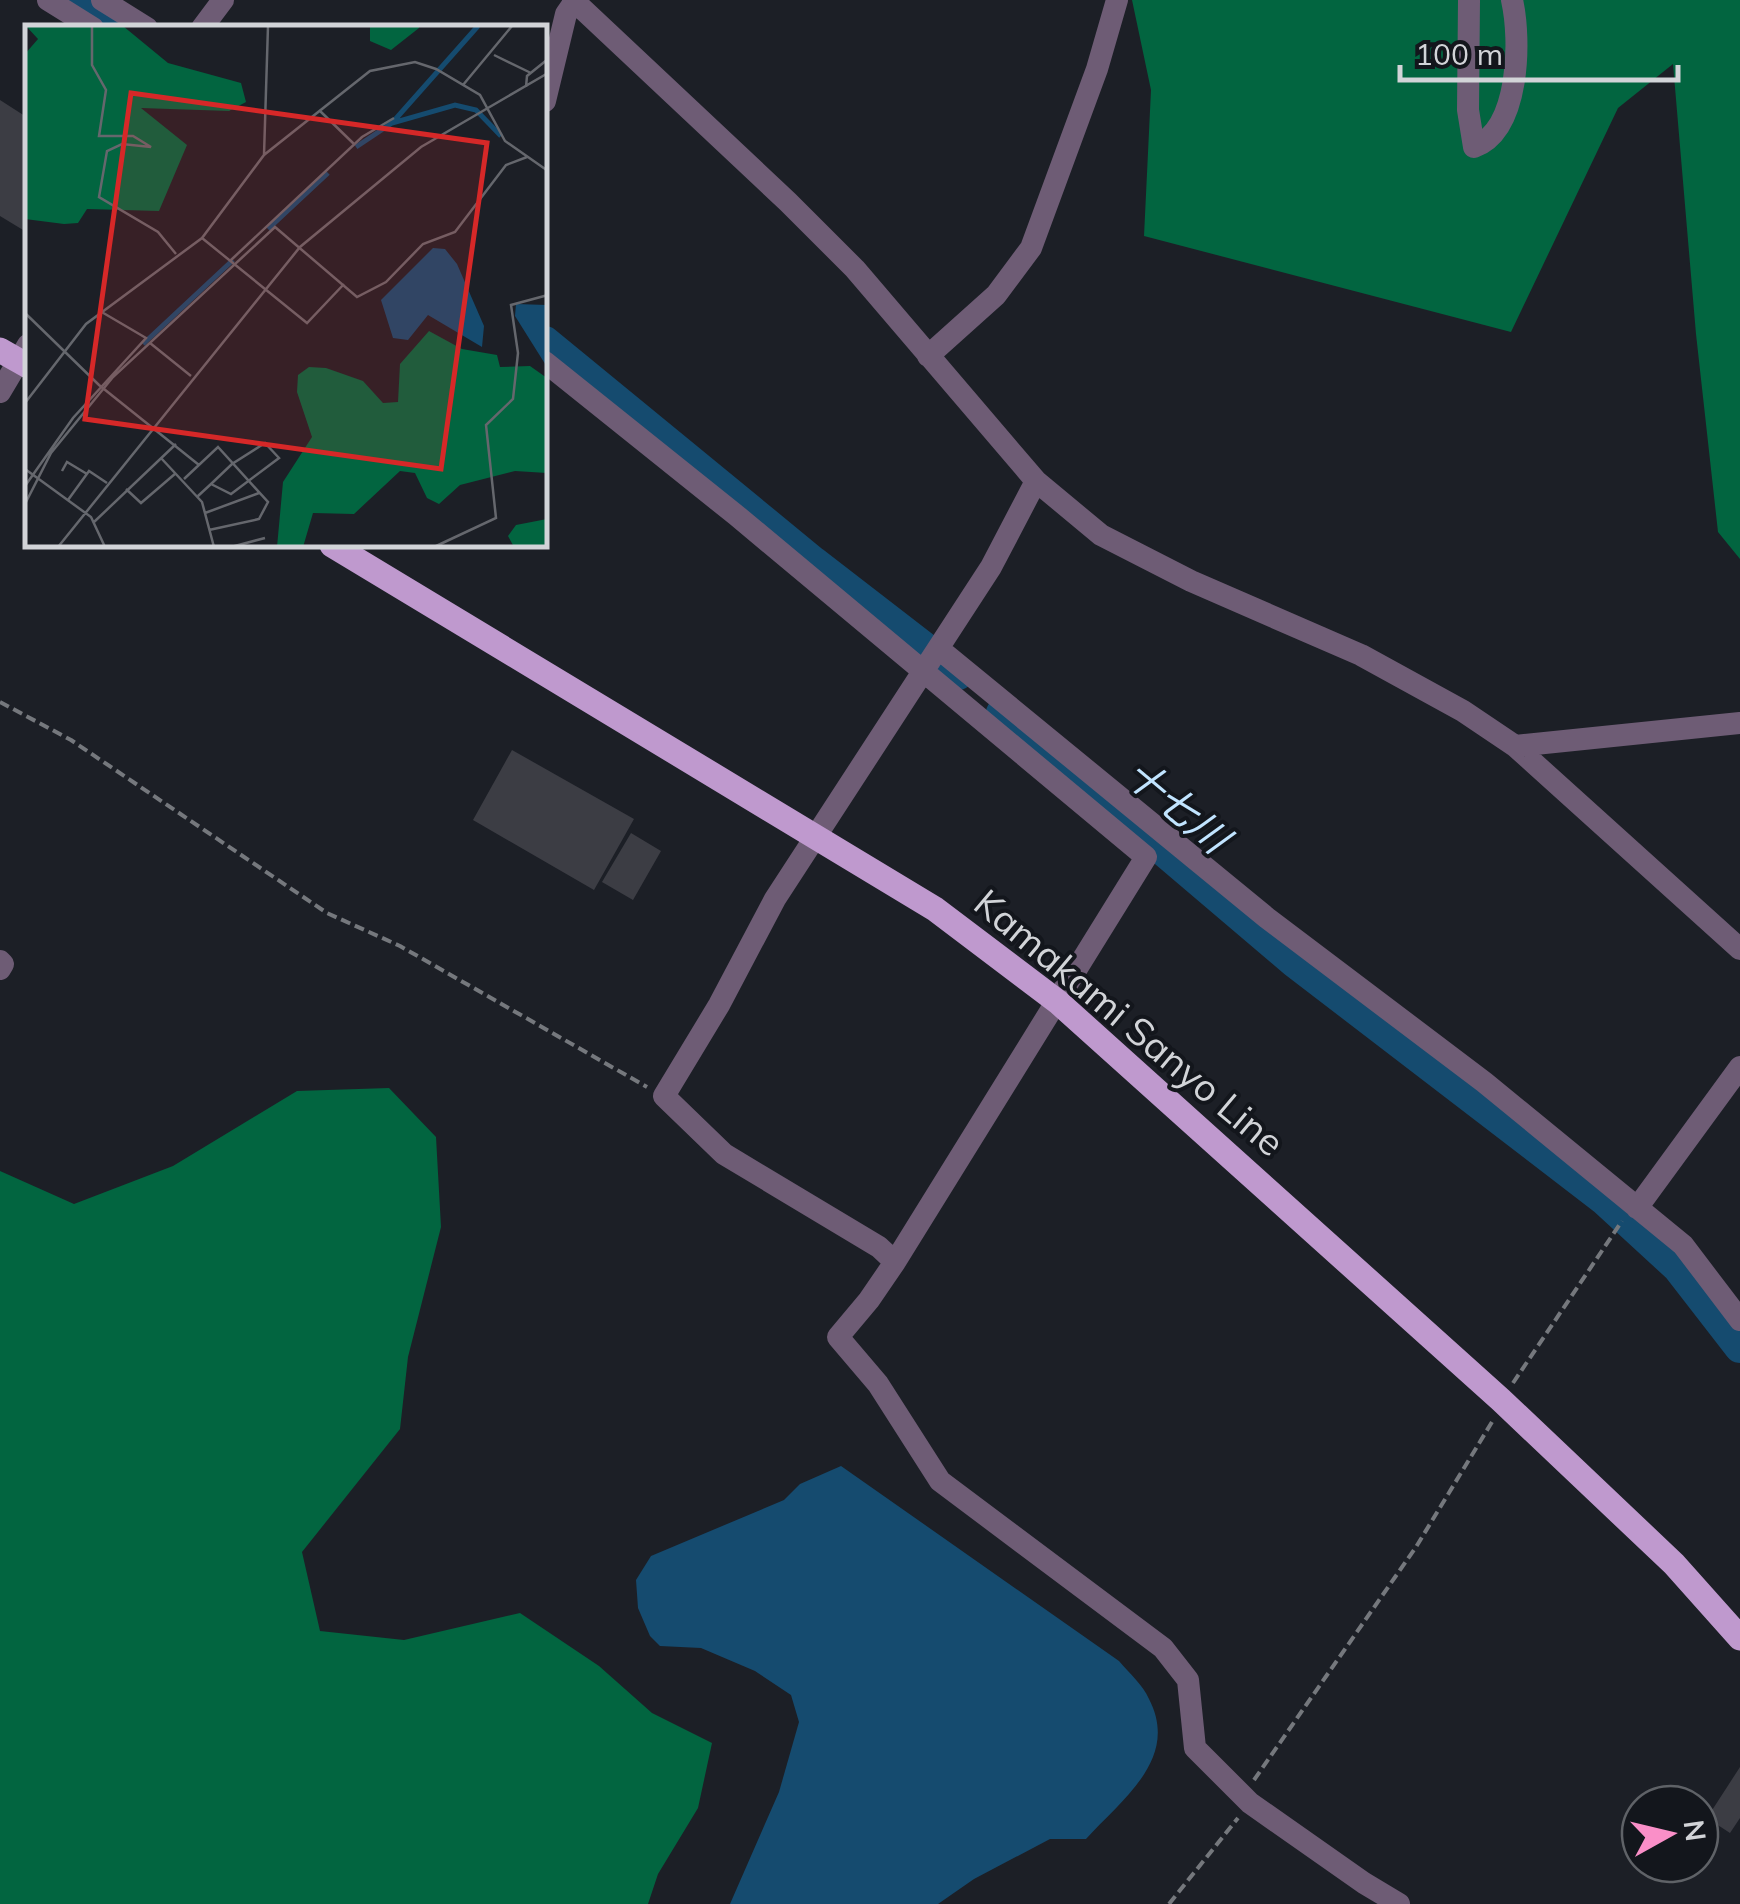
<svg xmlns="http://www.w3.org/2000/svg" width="1740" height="1904" viewBox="0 0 1740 1904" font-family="Mulish,'Noto Sans JP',sans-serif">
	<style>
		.forest { fill: #026540 }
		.water { fill: #154b6f }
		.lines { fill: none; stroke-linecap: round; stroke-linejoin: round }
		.river { stroke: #154b6f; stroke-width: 32 }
		.building { fill: #3c3d44 }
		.path { stroke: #75787d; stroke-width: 4; stroke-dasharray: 10 5; stroke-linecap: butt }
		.minor { stroke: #6e5c75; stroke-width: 22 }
		.major { stroke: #bf99ce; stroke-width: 25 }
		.labels { text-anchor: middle; stroke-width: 8; stroke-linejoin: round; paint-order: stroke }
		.street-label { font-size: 38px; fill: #d2d4d8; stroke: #13161c }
		.water-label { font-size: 40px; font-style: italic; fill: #c1e4ff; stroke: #13161c }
		.inset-river { fill: none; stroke: #154b6f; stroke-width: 5 }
		.inset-road { fill: none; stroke: #65676d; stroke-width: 2.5 }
		.view { fill: #d62828; fill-opacity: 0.15; stroke: #d62828; stroke-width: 5 }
		.inset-edge { fill: none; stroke: #d2d4d8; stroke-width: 5 }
	</style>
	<rect width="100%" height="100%" fill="#1c1f26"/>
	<path class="forest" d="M1132 0H1740V559L1718 532 1696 334 1673 64 1618 108 1511 332 1144 236 1151 90Z
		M389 1088 436 1137 441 1227 408 1357 400 1429 302 1552 320 1631 404 1640 520 1613 599 1666 652 1713 712 1743 698 1808 658 1874 648 1904H0V1171L74 1204 173 1166 297 1091Z"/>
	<path class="water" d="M841 1466 1119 1661C1129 1673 1143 1685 1149 1699 1180 1759 1122 1799 1086 1839H1050L974 1879 938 1904H730L779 1792 799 1722 791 1695 755 1671 701 1648 660 1646 650 1636 638 1608 636 1580 651 1556 784 1500 800 1484Z"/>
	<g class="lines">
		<path class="river" d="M71 0 116 28
			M545 342 813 562 958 674
			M1002 713 1295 962 1604 1199 1678 1267 1740 1347"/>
	</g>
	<path class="building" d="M0 100 28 118V233L0 216Z
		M512 750 634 819 594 890 473 820Z
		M631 833 661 851 633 900 602 882Z
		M1740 1767V1818L1730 1833 1707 1818Z"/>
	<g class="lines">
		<path class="path" d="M0 702 71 740 327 913 400 946 647 1087
			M1513 1383 1622 1221
			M1254 1780 1416 1547 1492 1422
			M1169 1904 1238 1818"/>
		<path class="minor" d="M48 0 93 28
			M102 0 147 28
			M573 0 788 202 855 269 1036 481 1101 535 1191 581 1361 655 1463 711 1515 746 1740 949
			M1469 0 1468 110 1474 147C1520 130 1521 40 1512 0
			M202 28 223 0
			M545 101 566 14 575 1
			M928 356 996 295 1031 248 1097 69 1117 0
			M545 362 736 515 1146 857 895 1262 869 1300 838 1337 878 1384 940 1481 1163 1648 1188 1680 1195 1748 1250 1803 1364 1883 1399 1904
			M0 392 28 345
			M939 649 1267 918 1484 1082 1683 1245 1740 1320
			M1515 746 1740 723
			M0 961 3 964 0 969
			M1637 1208 1740 1067
			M895 1262 879 1247 724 1154 664 1096 719 1005 775 899 991 567 1036 481"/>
		<path class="major" d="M0 350 28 366
			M332 545 935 909 1058 1002 1501 1400 1674 1564 1740 1638"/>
	</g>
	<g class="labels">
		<g class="street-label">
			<text transform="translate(1129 1023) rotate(40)" y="13">Kamakami Sanyo Line</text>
		</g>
		<g class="water-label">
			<text transform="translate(1177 806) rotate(40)" y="14">十七川</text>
		</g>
	</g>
	<g transform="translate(25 25)">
		<rect width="522" height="522" fill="#1c1f26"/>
		<path d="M1 1H98L143 38 216 58 221 77 204 86 116 83 162 120 134 186 62 184 53 198 39 199 0 194V29L13 14ZM345 1H394V3L366 25 345 16ZM404 306 437 324 472 330 475 342 505 341 522 353V448L490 446 435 460 414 479 402 473 390 448 375 446 329 489 288 488 278 522H252L258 457 287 412 272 367 273 350 284 342 301 343 338 356 358 378 373 377 375 339ZM522 494V522H489L483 511 491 500Z" fill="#026540"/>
		<path d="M408 223 420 224 432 239 459 301 457 322 403 290 383 315 368 313 356 275ZM491 279 522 280V342L490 291Z" fill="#154b6f"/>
		<path class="inset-river" d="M367 98 453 1M331 122 367 98 430 80 451 85 476 111M243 204 303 148M118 319 208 235"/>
		<path class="inset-road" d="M67 1V40L81 65 74 111H108L126 122 97 119 82 126 74 172 133 207 151 229M469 30 506 48M438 60 487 1M501 62 502 51 523 34M294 85 329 119M239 130 243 1M177 213 282 298 319 259M206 235 337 112 369 93M0 288 74 360 174 440M125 318 166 351M0 378 61 299 177 213 239 130 345 46 390 37 411 44 455 70 480 116 523 146M136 433 177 477 189 522M0 444 66 492 80 522M37 446 42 437 62 449M159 454 193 422 243 477 234 494 184 505M0 461 48 393 121 313 75 286M101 464 116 478 151 448M173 471 186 459 207 439 240 418 254 433 206 469 186 459M43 475 64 446 82 458M0 479 26 428 88 352 250 202 332 272 361 257 398 219 430 207 481 140 502 132M180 488 234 468M69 497 151 419M33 522 275 222 396 122 523 48M206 522 240 513M409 522 471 493 461 400 488 374 493 328 486 280 523 270"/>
		<path class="view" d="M106 68 462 118 416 444 60 394Z"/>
		<rect width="522" height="522" class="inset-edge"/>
	</g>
	<g transform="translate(1670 1834) rotate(82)"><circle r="48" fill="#13161c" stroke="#5f6267" stroke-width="2.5"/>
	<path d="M0-8L18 38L0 25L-18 38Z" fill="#fa8fc8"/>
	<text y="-15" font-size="28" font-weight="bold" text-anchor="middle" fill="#d2d4d8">N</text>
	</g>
	<path d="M1400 65v15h278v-15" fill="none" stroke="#d2d4d8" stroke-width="5"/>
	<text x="1415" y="65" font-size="30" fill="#d2d4d8" stroke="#13161c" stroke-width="8" paint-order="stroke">100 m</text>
</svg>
